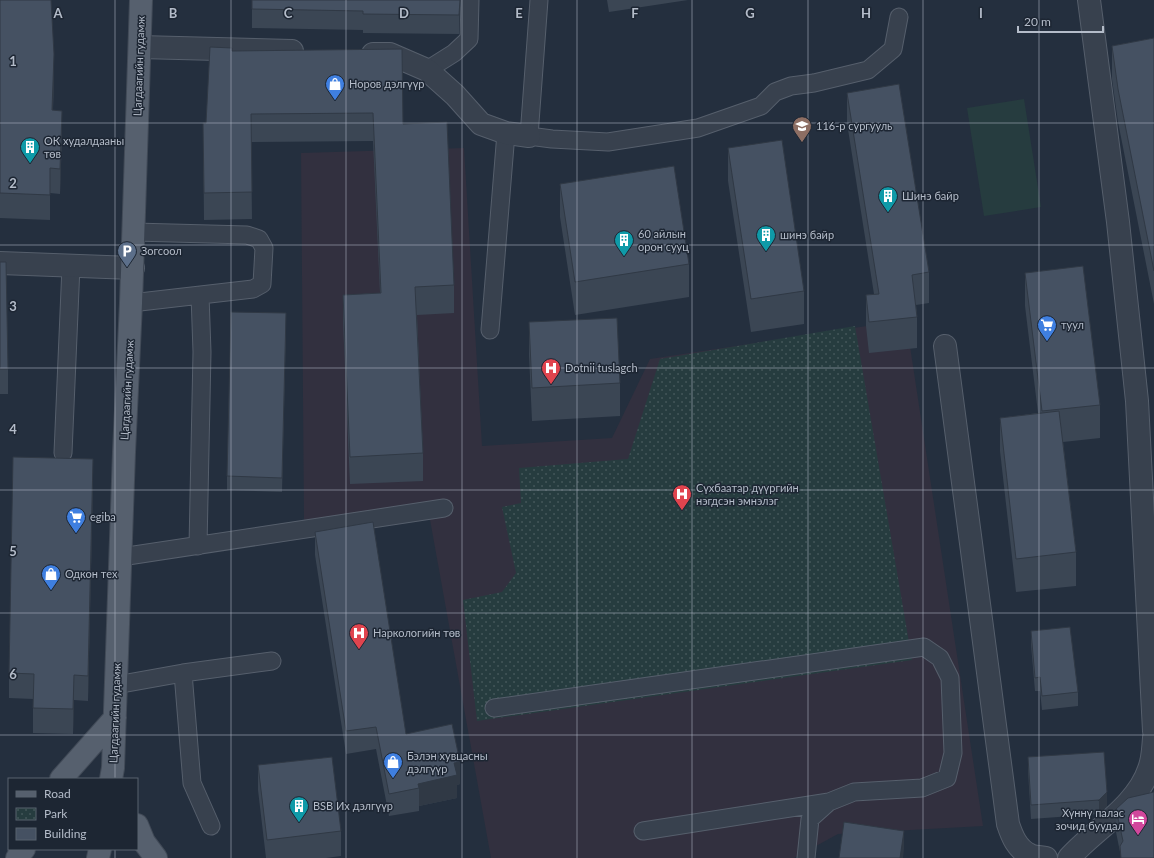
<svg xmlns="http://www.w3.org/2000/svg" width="1154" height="858" viewBox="0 0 1154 858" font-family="Lato,sans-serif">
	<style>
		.medical { fill: #32303f }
		.park { fill: url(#park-dots) }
		.pitch { fill: #263c3f }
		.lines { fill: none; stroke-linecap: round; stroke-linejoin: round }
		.service-casing { stroke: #565f6c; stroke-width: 19 }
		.minor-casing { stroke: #565f6c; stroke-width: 24 }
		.primary-casing { stroke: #414a57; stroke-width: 24 }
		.service { stroke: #38414e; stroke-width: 17 }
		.minor { stroke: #38414e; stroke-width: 22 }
		.primary { stroke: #56606e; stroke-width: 22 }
		.wall { fill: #3b4654 }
		.shaded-wall { fill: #303945 }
		.building { fill: #455162; stroke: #303945 }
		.grid { fill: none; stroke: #b4bcc9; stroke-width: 1; stroke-opacity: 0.55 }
		.labels { text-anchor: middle; stroke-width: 3; stroke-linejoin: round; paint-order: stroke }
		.street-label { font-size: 11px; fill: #b4bcc9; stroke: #1d2633 }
		.poi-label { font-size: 11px; fill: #b4bcc9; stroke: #1d2633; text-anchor: start }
		.grid-label { font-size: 13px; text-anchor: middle; font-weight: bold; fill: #b4bcc9; stroke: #1d2633; stroke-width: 3; stroke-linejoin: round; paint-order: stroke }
	</style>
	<defs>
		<pattern id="park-dots" width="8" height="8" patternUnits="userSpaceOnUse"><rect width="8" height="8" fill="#263c3f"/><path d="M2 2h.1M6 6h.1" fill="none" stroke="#435659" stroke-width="1.8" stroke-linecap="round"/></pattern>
	</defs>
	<rect width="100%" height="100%" fill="#242f3e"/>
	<path class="medical" d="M464 148 482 446 612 438 650 359 906 320 983 826 838 834 794 858H491L427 503 304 520 301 153Z"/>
	<path class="park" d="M855 326 912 660 477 721 463 600 502 592 516 573 502 507 521 503 519 468 628 459 660 359Z"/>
	<path class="pitch" d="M1024 99 1041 207 984 216 967 108Z"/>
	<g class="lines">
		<g class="service-casing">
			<path id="service" d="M539 0 529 136 552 139 608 142 698 128 761 106 775 92 791 86 814 83 868 70 893 49 899 17
				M427 70 454 53 469 39 470 0
				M131 303 253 289 262 284 264 248 259 239 247 235 134 232
				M490 330 506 133
				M63 453 71 266
				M198 546 202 352 200 295
				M121 557 444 508
				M183 673 272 661
				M116 685 183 673 192 783 211 826
				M494 708 924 647 940 658 950 678 953 753 947 778 922 788 854 792 829 802 810 819 806 858
				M643 831 829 802"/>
		</g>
		<g class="minor-casing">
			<path id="minor" d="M1089 0 1118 222 1137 401 1154 731
				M140 47 292 51
				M373 54H390L427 70 455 95 481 124 506 133 529 136
				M0 263 133 268
				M945 346 1008 824C1012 836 1017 849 1030 855 1034 857 1041 857 1046 858
				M1069 858C1094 830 1137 806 1149 769 1153 759 1153 749 1154 738"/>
		</g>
		<g class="primary-casing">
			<path id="primary" d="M61 779 115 718
				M111 779 113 768 124 452 131 303 141 0
				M137 825 144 842 156 858
				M17 858 24 849
				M98 858 100 849"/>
		</g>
		<use href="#service" class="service"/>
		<use href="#minor" class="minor"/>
		<use href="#primary" class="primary"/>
	</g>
	<path class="wall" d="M0 0 54 79 53 110 62 136 60 194 50 193V220L0 218Z
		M252 0H460L459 34 363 33V30L252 28Z
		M607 0H688L609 12Z
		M1154 38V304L1118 122 1112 79V46Z
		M232 51 403 124 454 285V313L417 315 423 453V481L350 484 343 322V295L380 293 373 141 251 142 252 219 204 220 203 123H206Z
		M847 93 929 272V303L916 305 917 317V348L869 353 866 326V295L874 294 847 123Z
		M728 148 804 291V324L751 332 728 181Z
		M560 184 689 264V297L575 315 560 217Z
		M0 262 8 369V394H0Z
		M1025 273 1100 405V438L1063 442 1076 552V586L1016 592 1000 451V418L1038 413 1025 306Z
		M529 322 620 383V416L532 421 529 355Z
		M286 326 282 492 227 490V476Z
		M93 484 88 701 74 700 73 734 33 733V699L9 698V673Z
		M315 532 406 734 460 784 457 785V798L419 806V811L389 816 376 749 346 754 315 555Z
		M1031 631 1078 692V706L1042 710 1040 691H1035L1031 645Z
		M1028 757 1107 806 1099 814 1031 819 1028 771Z
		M258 765 341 831V856L326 858H266L258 790Z
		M1154 792 1120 852 1116 832V809Z"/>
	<path class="shaded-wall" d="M460 0 459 34V15Z
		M54 54V79L52 135V110Z
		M62 111V136L60 194V169Z
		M93 459V484L88 701V676Z
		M74 675V700L73 734V709Z
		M460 762V784L457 785V798L419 806V788L418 784 454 763Z
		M1107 792V806L1099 814V800Z
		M904 831V849L903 858H900Z"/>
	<path class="building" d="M0 0H51L54 54 52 110 62 111 60 169 50 168V195L0 193Z
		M252 0H460L459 15 363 14V11L252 9Z
		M1154 38V271L1118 89 1112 46Z
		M210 47 232 48V51L402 49 403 124 447 122 454 285 415 287 423 453 350 457 343 295 381 293 373 113 251 114 252 192 204 193 203 123H206Z
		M899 84 929 272 912 275 917 317 869 322 866 295 879 294 847 93Z
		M782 140 804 291 751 299 728 148Z
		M674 166 689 264 575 282 560 184Z
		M0 262H6L8 369H0Z
		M1083 266 1100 405 1042 411 1025 273Z
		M231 312 286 313 282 478 227 476Z
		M617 318 620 383 532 388 529 322Z
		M1059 411 1076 552 1016 559 1000 418Z
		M13 457 93 459 88 676 74 675 73 709 33 708 34 674 9 673Z
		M373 522 406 734 452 724 460 762 454 763 457 775 418 784 419 788 389 794 376 727 346 731 315 532Z
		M1070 627 1078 692 1042 696 1040 677 1035 678 1031 631Z
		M1104 752 1107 792 1099 800 1031 805 1028 757Z
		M332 757 341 831 267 840 258 765Z
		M1154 792V858H1121L1120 846 1123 841 1116 809 1128 798Z
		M844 822 904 831 900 858H839Z"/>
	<path class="grid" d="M115 0V779M231 0V858M346 0V858M462 0V858M577 0V858M692 0V858M808 0V858M923 0V858M1039 0V858M0 123H1154M0 245H1154M0 368H1154M0 490H1154M0 613H1154M0 735H1154M115 849V858"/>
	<defs>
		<g id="shop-pin" transform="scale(1)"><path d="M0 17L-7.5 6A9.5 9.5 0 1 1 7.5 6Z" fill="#3f7fe0" stroke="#1d2633"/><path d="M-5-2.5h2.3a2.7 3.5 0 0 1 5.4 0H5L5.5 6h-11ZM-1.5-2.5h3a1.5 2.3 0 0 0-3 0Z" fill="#fff"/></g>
		<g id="school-pin" transform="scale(1)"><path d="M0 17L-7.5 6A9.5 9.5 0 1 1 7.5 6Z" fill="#8d6e63" stroke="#1d2633"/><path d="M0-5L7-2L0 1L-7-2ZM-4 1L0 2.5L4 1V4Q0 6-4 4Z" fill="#fff"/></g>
		<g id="building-pin" transform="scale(1)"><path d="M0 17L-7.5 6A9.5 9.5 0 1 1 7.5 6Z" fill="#0f9aa8" stroke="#1d2633"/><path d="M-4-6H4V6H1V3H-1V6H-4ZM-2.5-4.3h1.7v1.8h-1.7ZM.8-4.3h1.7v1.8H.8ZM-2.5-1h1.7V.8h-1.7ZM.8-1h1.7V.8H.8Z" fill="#fff"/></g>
		<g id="parking-pin" transform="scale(1)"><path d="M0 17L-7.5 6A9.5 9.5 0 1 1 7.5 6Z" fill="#5c6f8a" stroke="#1d2633"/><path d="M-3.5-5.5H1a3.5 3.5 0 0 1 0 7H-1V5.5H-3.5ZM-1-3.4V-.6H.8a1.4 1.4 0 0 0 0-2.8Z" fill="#fff"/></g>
		<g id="supermarket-pin" transform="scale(1)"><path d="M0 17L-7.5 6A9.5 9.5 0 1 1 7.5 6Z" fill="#3f7fe0" stroke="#1d2633"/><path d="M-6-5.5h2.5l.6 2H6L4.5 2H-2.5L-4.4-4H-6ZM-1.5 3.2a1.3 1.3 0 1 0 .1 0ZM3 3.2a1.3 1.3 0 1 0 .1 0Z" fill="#fff"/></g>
		<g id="hospital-pin" transform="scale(1)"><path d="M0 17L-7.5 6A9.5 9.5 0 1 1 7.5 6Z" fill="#e0444e" stroke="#1d2633"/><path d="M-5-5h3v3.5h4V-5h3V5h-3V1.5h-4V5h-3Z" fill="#fff"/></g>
		<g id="hotel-pin" transform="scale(1)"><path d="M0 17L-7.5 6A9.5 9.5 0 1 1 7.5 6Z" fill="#d1479c" stroke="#1d2633"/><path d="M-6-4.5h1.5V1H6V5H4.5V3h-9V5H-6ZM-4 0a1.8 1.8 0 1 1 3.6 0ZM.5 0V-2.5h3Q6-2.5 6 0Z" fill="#fff"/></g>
	</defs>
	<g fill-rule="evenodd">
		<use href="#shop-pin" x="335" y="84"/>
		<use href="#school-pin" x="802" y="126"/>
		<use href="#building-pin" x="30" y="147"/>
		<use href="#building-pin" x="888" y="196"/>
		<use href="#building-pin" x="766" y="235"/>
		<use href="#building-pin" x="624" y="240"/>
		<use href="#parking-pin" x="127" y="251"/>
		<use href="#supermarket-pin" x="1047" y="325"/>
		<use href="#hospital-pin" x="551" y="368"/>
		<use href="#hospital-pin" x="682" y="494"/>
		<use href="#supermarket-pin" x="76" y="517"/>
		<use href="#shop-pin" x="51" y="574"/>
		<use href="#hospital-pin" x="359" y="633"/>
		<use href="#shop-pin" x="393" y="762"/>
		<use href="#building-pin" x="299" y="806"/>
		<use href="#hotel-pin" x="1138" y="819"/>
	</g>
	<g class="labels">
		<g class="street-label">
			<text transform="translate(139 66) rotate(-88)" y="4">Цагдаагийн гудамж</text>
			<text transform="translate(127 390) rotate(-87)" y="4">Цагдаагийн гудамж</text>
			<text transform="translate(115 713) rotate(-88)" y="4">Цагдаагийн гудамж</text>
		</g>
		<g class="poi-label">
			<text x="349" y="88">Норов дэлгүүр</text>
			<text x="816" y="130">116-р сургууль</text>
			<text x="44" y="145">ОК худалдааны<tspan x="44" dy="13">төв</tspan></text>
			<text x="902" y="200">Шинэ байр</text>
			<text x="638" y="238">60 айлын<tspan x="638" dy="13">орон сууц</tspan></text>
			<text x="780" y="239">шинэ байр</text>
			<text x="141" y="255">Зогсоол</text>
			<text x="1061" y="329">туул</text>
			<text x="565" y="372">Dotnii tuslagch</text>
			<text x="696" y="492">Сүхбаатар дүүргийн<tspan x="696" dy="13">нэгдсэн эмнэлэг</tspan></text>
			<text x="90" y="521">egiba</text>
			<text x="65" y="578">Одкон тех</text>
			<text x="373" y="637">Наркологийн төв</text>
			<text x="407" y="760">Бэлэн хувцасны<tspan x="407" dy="13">дэлгүүр</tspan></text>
			<text x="313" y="810">BSB Их дэлгүүр</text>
			<text x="1124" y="817" text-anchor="end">Хүннү палас<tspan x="1124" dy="13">зочид буудал</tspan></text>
		</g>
	</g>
	<g class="grid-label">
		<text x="58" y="18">A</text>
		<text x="173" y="18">B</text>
		<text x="288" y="18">C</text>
		<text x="404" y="18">D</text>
		<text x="519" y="18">E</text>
		<text x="635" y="18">F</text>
		<text x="750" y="18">G</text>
		<text x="866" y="18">H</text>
		<text x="981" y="18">I</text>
		<text x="13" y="66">1</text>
		<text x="13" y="188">2</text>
		<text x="13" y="311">3</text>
		<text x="13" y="434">4</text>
		<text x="13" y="556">5</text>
		<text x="13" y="679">6</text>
	</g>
	<rect x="8" y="778" width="130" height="72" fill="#1d2633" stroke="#59626f"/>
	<rect x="16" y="791" width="20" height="6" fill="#56606e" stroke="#59626f"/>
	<text x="44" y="798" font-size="12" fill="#b4bcc9">Road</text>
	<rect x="16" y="808" width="20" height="12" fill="url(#park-dots)" stroke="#59626f"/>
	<text x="44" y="818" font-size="12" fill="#b4bcc9">Park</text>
	<rect x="16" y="828" width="20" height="12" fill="#455162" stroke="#59626f"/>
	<text x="44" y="838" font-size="12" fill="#b4bcc9">Building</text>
	<path d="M1018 26v6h85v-6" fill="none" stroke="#b4bcc9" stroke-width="2"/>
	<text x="1024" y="26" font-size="12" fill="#b4bcc9" stroke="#1d2633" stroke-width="3" paint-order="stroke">20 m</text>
</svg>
